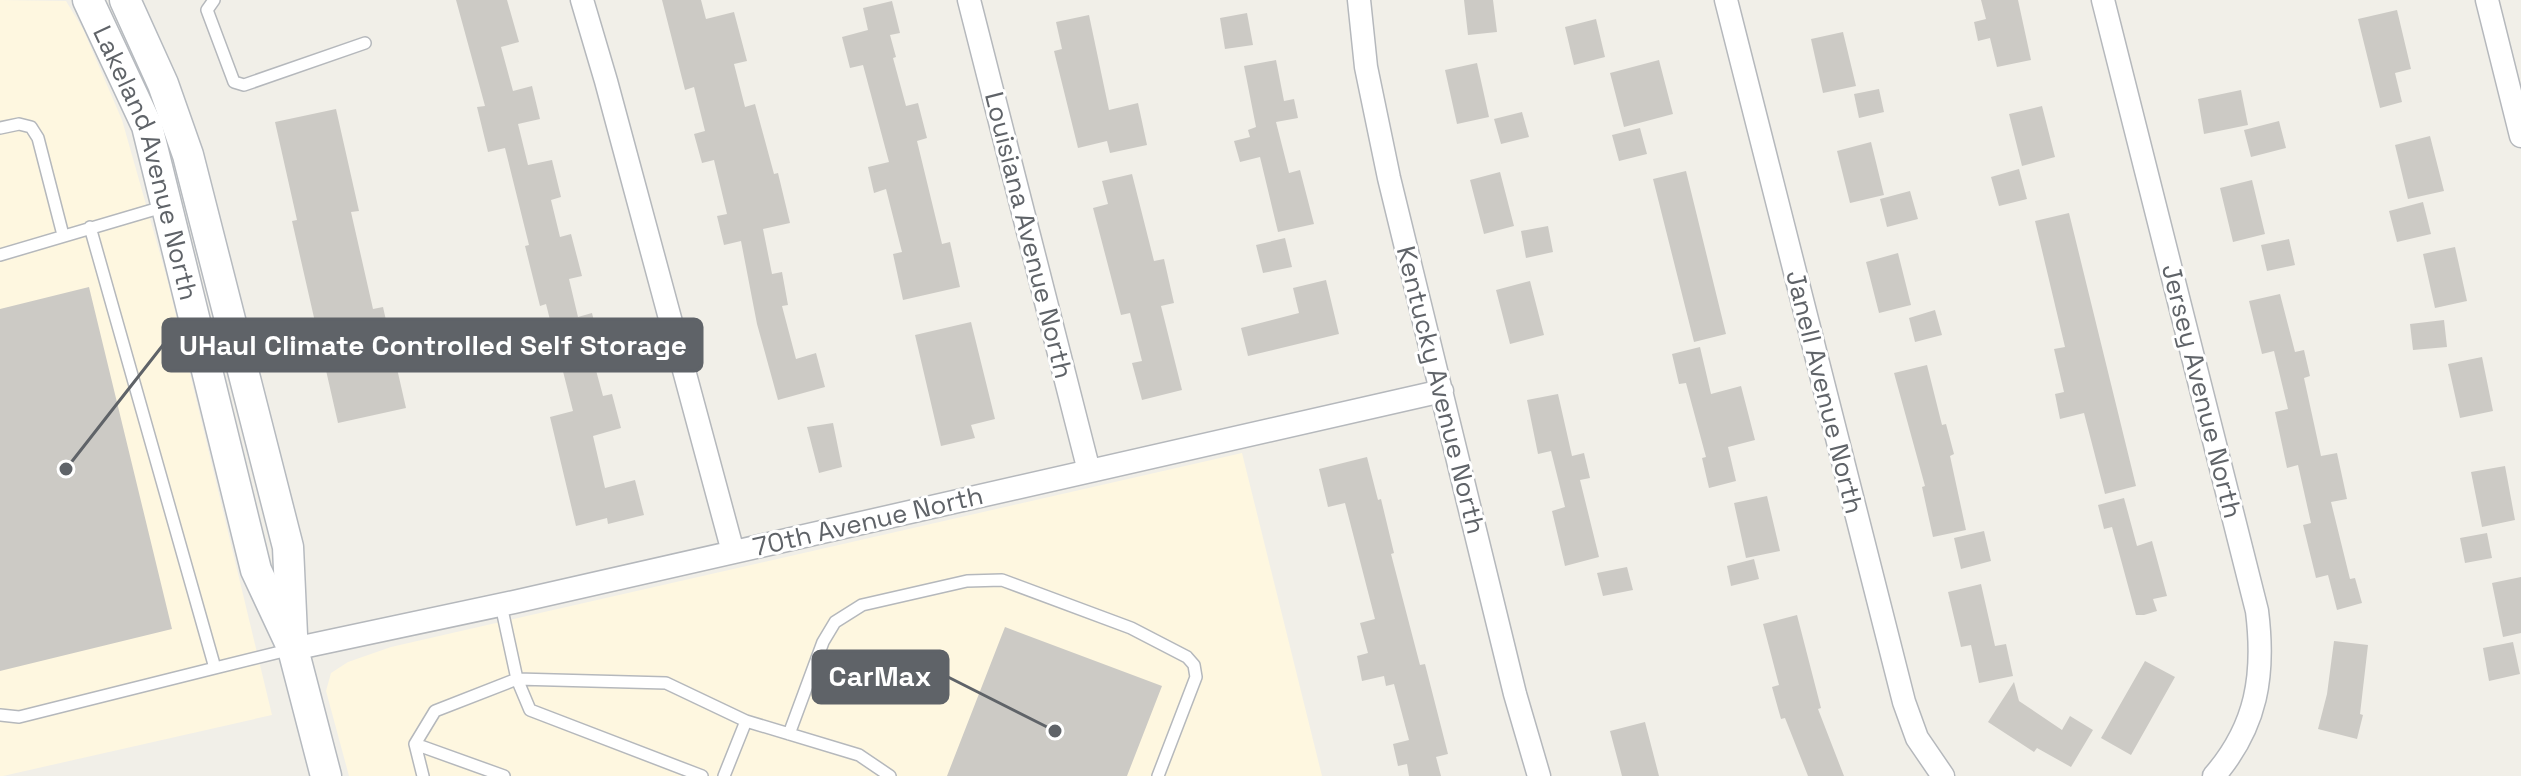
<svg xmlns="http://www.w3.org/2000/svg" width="2521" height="776" viewBox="0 0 2521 776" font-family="'Space Grotesk',sans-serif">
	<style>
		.commercial { fill: #fef7e0 }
		.building { fill: #cccac5 }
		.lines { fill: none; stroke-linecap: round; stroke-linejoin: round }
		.lane-casing { stroke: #b5b8bc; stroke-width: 14 }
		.street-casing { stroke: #b5b8bc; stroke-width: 25 }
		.secondary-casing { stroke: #b6babf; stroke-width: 33 }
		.lane { stroke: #fff; stroke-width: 11 }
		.street { stroke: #fff; stroke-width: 22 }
		.secondary { stroke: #fff; stroke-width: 30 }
		.labels { text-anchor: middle; stroke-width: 6; stroke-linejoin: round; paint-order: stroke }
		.street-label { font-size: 26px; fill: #5f6368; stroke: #fff }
		.leader { fill: none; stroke: #5f6368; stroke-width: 3 }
		.callout-dot { fill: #5f6368; stroke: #fff; stroke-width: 3 }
		.callout { fill: #5f6368; stroke: #5f6368; stroke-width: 3 }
		.callout-label { font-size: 28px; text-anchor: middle; font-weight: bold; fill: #fff }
	</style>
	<rect width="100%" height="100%" fill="#f1efe8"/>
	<path class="commercial" d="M0 0 66 1 83 29 122 120 168 282 272 715 3 776H0Z
		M1242 453 1322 776H349L326 691 331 673 348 662 391 647Z"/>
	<path class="building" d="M456 0H507L519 42 501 47 513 91 532 86 540 119 518 124 528 165 552 160 561 197 551 200 560 237 571 234 582 276 569 279 578 317 592 313 601 350 591 352 603 396 612 394 621 428 593 436 605 488 635 480 644 515 608 524 607 518 576 526 550 417 573 411 546 304 540 306 525 246 529 245 505 148 488 152 477 107 485 106Z
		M662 0H701L706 19 734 12 747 61 734 64 745 107 755 104 774 174 778 173 790 223 763 229 772 274 782 272 788 305 782 306 796 359 816 353 825 387 778 400 757 324 741 241 724 245 717 216 727 214 714 160 702 163 694 134 705 131 694 87 685 90Z
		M1464 0H1493L1497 32 1468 35Z
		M1981 0H2018L2031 60 1997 67 1990 38 1978 41 1974 22 1986 19Z
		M892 1 900 33 890 35 896 57 893 58 906 106 918 103 927 138 917 141 942 244 950 242 960 287 903 300 893 254 902 252 886 189 874 193 868 167 889 162 863 65 850 68 842 37 868 30 863 8Z
		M2397 10 2411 69 2395 73 2402 102 2380 108 2358 19Z
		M1247 13 1253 45 1225 49 1220 18Z
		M1089 15 1109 110 1138 103 1147 145 1110 153 1107 141 1078 148 1054 51 1062 49 1056 22Z
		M1596 19 1605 57 1574 65 1565 27Z
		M1843 32 1856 86 1823 93 1811 39Z
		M1276 60 1284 101 1294 99 1298 118 1276 122 1289 173 1300 170 1314 224 1278 232 1260 157 1240 162 1234 141 1250 137 1248 130 1256 127 1244 66Z
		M1659 60 1673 114 1624 127 1610 73Z
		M1477 63 1489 117 1457 124 1445 70Z
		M1879 89 1884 112 1859 118 1854 94Z
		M2241 90 2248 125 2204 134 2198 99Z
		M2042 106 2055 157 2022 166 2009 114Z
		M336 109 359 211 351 212 373 309 383 307 406 408 338 423 292 221 297 220 275 122Z
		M1522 112 1529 137 1501 144 1494 119Z
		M2279 121 2286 148 2251 157 2244 130Z
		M1640 128 1647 154 1619 161 1612 135Z
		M2430 136 2444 191 2408 199 2395 145Z
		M1871 142 1884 195 1850 203 1837 151Z
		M2019 169 2027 199 1999 206 1991 177Z
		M1686 171 1726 334 1694 342 1653 179Z
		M1500 172 1514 226 1484 234 1470 180Z
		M1132 174 1154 261 1164 259 1174 303 1161 306 1182 390 1142 400 1132 363 1142 361 1130 313 1121 315 1093 208 1108 204 1102 181Z
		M2252 180 2265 234 2233 242 2220 188Z
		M1910 191 1918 219 1887 227 1880 199Z
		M2423 202 2431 234 2397 242 2389 211Z
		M2069 213 2136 486 2105 494 2084 413 2060 419 2055 394 2064 392 2054 349 2065 347 2035 221Z
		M1548 226 1553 252 1526 258 1521 231Z
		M1285 238 1292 267 1263 273 1256 245Z
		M2289 239 2295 265 2267 271 2261 245Z
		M2455 247 2467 301 2435 308 2423 254Z
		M1898 253 1911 305 1879 313 1866 262Z
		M1326 280 1339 334 1248 356 1241 328 1299 313 1293 288Z
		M1530 281 1544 335 1510 344 1496 290Z
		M89 287 172 629 0 671V309Z
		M2280 294 2295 352 2304 350 2310 376 2304 378 2321 456 2337 453 2347 499 2331 502 2350 579 2355 578 2362 603 2337 610 2328 575 2316 578 2303 525 2311 523 2298 465 2287 468 2275 412 2288 409 2274 351 2262 354 2249 301Z
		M1935 310 1942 335 1915 342 1909 318Z
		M2444 320 2447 347 2413 350 2410 324Z
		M971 322 995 419 971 425 975 438 941 446 915 335Z
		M1700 347 1711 394 1741 386 1755 440 1728 447 1736 481 1709 488 1702 458 1706 457 1686 383 1679 384 1672 354Z
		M2482 357 2493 411 2460 418 2448 364Z
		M1927 365 1942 425 1946 424 1954 454 1950 456 1966 530 1933 537 1922 487 1925 486 1894 373Z
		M1558 394 1572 456 1584 453 1590 478 1580 480 1599 557 1565 566 1552 511 1565 507 1551 451 1538 454 1527 400Z
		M833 423 842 467 819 473 807 427Z
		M1367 457 1378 500 1381 499 1394 553 1391 554 1420 665 1425 664 1448 754 1436 757 1441 776H1409L1407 764 1398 766 1393 744 1409 740 1394 684 1386 686 1384 676 1362 681 1357 656 1368 653 1360 623 1375 619 1345 503 1328 507 1319 469Z
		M2505 466 2515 520 2482 527 2471 472Z
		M1767 496 1780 551 1746 558 1734 503Z
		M2124 498 2137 546 2152 541 2167 596 2153 599 2157 611 2144 615H2136L2112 527 2104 529 2098 505Z
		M1984 531 1991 561 1961 569 1954 538Z
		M2487 533 2492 558 2465 563 2460 538Z
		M1754 559 1759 579 1731 586 1727 566Z
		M1627 567 1633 590 1603 596 1597 573Z
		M2521 577V633L2503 637 2492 583Z
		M1981 584 1995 646 2006 644 2013 676 1979 683 1971 645 1961 647 1948 592Z
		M1797 615 1821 708 1818 709 1844 776H1808L1785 718 1781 719 1772 687 1779 685 1763 624Z
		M1005 627 1162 686 1127 776H947Z
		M2334 641 2368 645 2360 714 2363 715 2357 739 2318 729 2327 694Z
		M2513 642 2520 674 2489 681 2483 648Z
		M2145 661 2175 677 2131 755 2101 738Z
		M2014 682 2019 701 2062 730 2070 716 2093 730 2071 767 2037 748 2034 752 1988 722Z
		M1645 722 1659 776H1622L1610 731Z"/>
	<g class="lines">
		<g class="lane-casing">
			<path id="lane" d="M214 0 207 10 234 82 244 85 365 43
				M0 128 19 124 31 127 38 138 63 235
				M0 255 166 206
				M501 605 517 679 530 710 702 776
				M215 668 292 649
				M0 715 19 717 215 668 90 227
				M746 721 859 755 890 776
				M789 734 823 642 835 622 862 605 967 581 1002 580 1131 628 1187 657 1194 665 1196 677 1158 776
				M415 744 504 776
				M423 776 415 744 435 711 517 679 666 683 746 721 724 776"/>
		</g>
		<g class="street-casing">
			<path id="street" d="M582 0 606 81 733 552
				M969 0 1089 471
				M1359 0 1366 67 1389 178 1515 694 1539 776
				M1726 0 1904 702 1917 738 1943 776
				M2103 0 2257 611C2265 675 2257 726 2214 776
				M2487 0 2521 136
				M293 649 514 602 1442 391"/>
		</g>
		<g class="secondary-casing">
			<g id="secondary">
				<path id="s1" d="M88 0 147 126 256 570 293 649 326 776"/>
				<path d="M125 0 163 84 188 155 288 547 292 635"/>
			</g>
		</g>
		<use href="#lane" class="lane"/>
		<use href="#street" class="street"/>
		<use href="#secondary" class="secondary"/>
	</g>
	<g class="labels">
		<g class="street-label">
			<text dy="9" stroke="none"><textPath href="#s1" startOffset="174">Lakeland Avenue North</textPath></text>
			<text transform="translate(1029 235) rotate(76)" y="9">Louisiana Avenue North</text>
			<text transform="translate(1441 390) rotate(76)" y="9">Kentucky Avenue North</text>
			<text transform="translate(2202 391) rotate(76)" y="9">Jersey Avenue North</text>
			<text transform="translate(1825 392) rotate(76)" y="9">Janell Avenue North</text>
			<text transform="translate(868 521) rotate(-13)" y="9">70th Avenue North</text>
		</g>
	</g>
	<path class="leader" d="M66 469L163 345M1055 731L948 677"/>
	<g class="callout-dot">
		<circle cx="66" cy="469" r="8"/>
		<circle cx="1055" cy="731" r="8"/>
	</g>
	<g class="callout">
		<rect x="163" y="319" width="539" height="52" rx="8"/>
		<rect x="813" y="651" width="135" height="52" rx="8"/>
	</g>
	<g class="callout-label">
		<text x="433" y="355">UHaul Climate Controlled Self Storage</text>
		<text x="880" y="686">CarMax</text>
	</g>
</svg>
